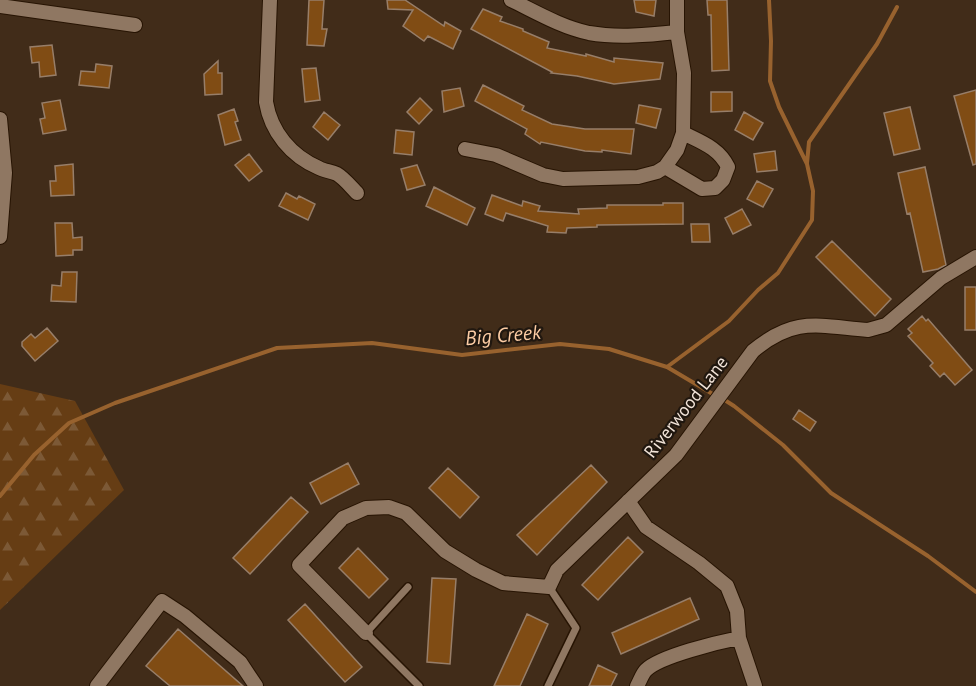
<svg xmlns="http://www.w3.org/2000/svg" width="976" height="686" viewBox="0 0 976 686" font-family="'PT Sans',sans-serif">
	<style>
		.forest { fill: url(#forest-firs) }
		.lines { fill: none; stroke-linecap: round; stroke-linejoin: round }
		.stream { stroke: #98622e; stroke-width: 4 }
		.building { fill: #804c14; stroke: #977e69; stroke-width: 1.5 }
		.lane-casing { stroke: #271403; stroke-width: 10 }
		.street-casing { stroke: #271403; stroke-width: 16 }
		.lane { stroke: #8f7762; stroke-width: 7 }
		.street { stroke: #8f7762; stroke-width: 14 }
		.labels { text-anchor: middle; stroke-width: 4.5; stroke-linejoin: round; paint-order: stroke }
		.street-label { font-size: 18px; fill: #f2e4d9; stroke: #20170f }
		.water-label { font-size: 20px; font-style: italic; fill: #fccca4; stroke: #20170f }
	</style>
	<defs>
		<pattern id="forest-firs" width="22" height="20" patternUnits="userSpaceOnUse" patternTransform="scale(1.5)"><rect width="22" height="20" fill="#663d14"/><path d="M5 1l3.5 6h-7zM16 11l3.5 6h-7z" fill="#7c5936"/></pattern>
	</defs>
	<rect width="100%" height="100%" fill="#412c19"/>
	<path class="forest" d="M0 384 75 401 124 490 0 610Z"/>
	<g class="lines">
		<path class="stream" d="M807 163 809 142 877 44 897 7
			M667 367 729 321 758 290 778 273 812 220 813 191 807 164 779 107 770 81 771 41 769 0
			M723 399 734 406 783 445 831 493 928 556 976 592
			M0 496 34 455 69 423 115 403 277 348 372 343 462 355 560 344 609 349 667 367 716 396"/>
	</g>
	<path class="building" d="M309 0H324L322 29H327L324 46 307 45Z
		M387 0H405L444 26 445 22 461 31 453 49 428 36 424 41 403 26 413 10 388 9Z
		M634 0H656L654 16 636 12Z
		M707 0H727L729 70 712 71 711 15H708Z
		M483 9 502 17 500 21 523 29V31L549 42 547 48 586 56V54L614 62V58L663 63 660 79 614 84 577 76 551 73 552 72 471 29Z
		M52 45 56 75 40 77 39 62 32 63 30 47Z
		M218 61V73H222V94L205 95 204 74Z
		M96 64 112 66 109 88 79 85 81 71 95 72Z
		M316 68 320 100 305 102 302 69Z
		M483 85 524 106 522 110 552 124 585 129H634L631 154 602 150V152L585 151 541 142 540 144 525 134 527 129 475 101Z
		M460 88 464 106 444 112 442 91Z
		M976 90V164L973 165 954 96Z
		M711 92H732V111L711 112Z
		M420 98 432 110 419 124 407 112Z
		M60 100 66 130 43 134 40 119 45 118 42 103Z
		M639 105 661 109 656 128 636 123Z
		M910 107 920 149 894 155 884 113Z
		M234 109 238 121 235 122 241 140 225 145 218 115Z
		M324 112 340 125 328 140 313 127Z
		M744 112 763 123 753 140 735 130Z
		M396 130 414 132 412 155 394 153Z
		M775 151 777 170 757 172 754 154Z
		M249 154 262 171 249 181 235 165Z
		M73 164 74 195 51 196 50 181H56L55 166Z
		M417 165 425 185 407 190 401 169Z
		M925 167 946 265 938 269 923 272 910 213 907 214 898 173Z
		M757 181 773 189 763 207 747 199Z
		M434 187 475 208 467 225 426 206Z
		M286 193 297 199 299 196 315 204 308 220 279 206Z
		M492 195 522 206 523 201 540 206 538 211 579 214 578 209 607 208V205H663V203H683V224L597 225V227L567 228 566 233 547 232 548 226 506 213 503 221 485 214Z
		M742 209 751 225 733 234 725 218Z
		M55 223H72L73 238 82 237V250H73V255L56 256Z
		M691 224H709L710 242H692Z
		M832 241 891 299 875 316 816 257Z
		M62 272H77L76 302 51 301 52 285 61 286Z
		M965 287H976V330H965Z
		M922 316 926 321 928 319 972 370 955 385 944 373 940 377 930 366 933 363 908 336 912 333 908 329Z
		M47 328 58 341 35 361 22 346V342L31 334 35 338Z
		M799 410 816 422 810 431 793 419Z
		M348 463 359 484 321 504 310 483Z
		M591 465 607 482 537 555 517 535Z
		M448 468 479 497 460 518 429 488Z
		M291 497 308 512 250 574 233 558Z
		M628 537 643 552 598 600 582 585Z
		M358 548 388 579 369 598 339 568Z
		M432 578 456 579 450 664 427 662Z
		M690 598 699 619 621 654 612 633Z
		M305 604 362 667 345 682 288 620Z
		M527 614 548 624 520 686H494Z
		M178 629 243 686H170L146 666Z
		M598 665 617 674 611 686H589Z"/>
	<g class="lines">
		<g class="lane-casing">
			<path id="lane" d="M408 587 366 633 419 686
				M548 686 576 628 549 587"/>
		</g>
		<g class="street-casing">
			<path id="street" d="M270 0 266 102C271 132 291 156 319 168 324 171 331 171 337 174 344 178 351 187 357 193
				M511 0C536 12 561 27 589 33 617 38 649 35 677 32
				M0 6 135 25
				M0 119 5 173 0 237
				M465 149 496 155 543 175 563 179 638 177 657 172 665 167 677 150 683 133 684 73 677 32V0
				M665 167 702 189 715 188 723 180 728 167C719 148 701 142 683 133
				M628 501 646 527 699 563 727 586 737 611 739 638 755 686
				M366 633 299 565 343 518 366 508 389 507 406 513 445 551 476 570 503 583 549 587 557 570 676 455 753 351C795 316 818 326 868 330L886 325 941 278 976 257
				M97 686 162 601 185 616 240 662 256 686
				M637 686C640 681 642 674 646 670 660 656 719 642 739 638"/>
		</g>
		<use href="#lane" class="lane"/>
		<use href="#street" class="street"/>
	</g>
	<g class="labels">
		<g class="street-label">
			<text transform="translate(686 407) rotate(-52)" y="6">Riverwood Lane</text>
		</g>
		<g class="water-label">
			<text transform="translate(503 335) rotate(-5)" y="7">Big Creek</text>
		</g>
	</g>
</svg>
